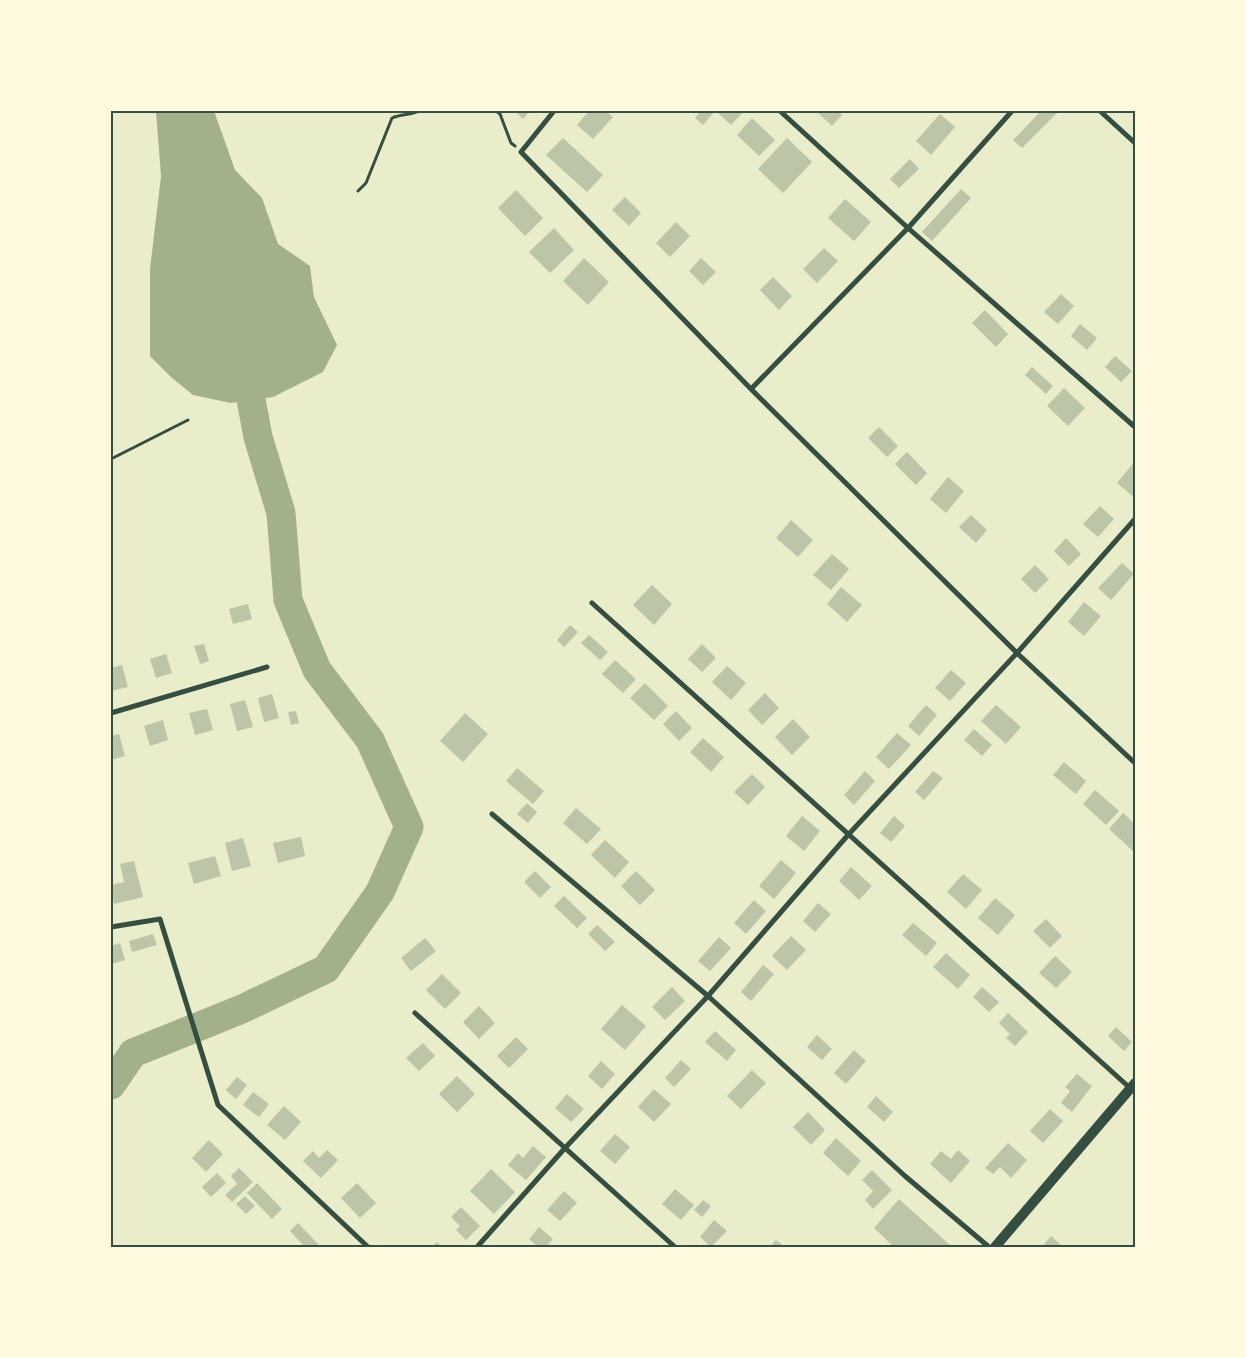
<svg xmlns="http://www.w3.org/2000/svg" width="1246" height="1358" viewBox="0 0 1246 1358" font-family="'Source Serif 4',serif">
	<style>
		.water { fill: #a3b18a }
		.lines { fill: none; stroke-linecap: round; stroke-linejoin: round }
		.river { stroke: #a3b18a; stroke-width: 29 }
		.building { fill: #bcc5a7 }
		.path { stroke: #344e41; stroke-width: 3 }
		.minor { stroke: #344e41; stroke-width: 5 }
		.secondary { stroke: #344e41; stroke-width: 10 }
		.neatline { fill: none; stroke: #344e41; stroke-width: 2 }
	</style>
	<rect width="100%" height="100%" fill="#e9edc9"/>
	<path class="water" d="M156 111H214L235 170 262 198 278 244 310 266 314 297 337 345 323 372 273 397 231 403 193 395 172 378 150 356V269L161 176Z"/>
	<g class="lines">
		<path class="river" d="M111 1085 133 1053 242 1009 326 969 380 892 409 827 370 740 317 670 288 600 281 513 258 437 244 362"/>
	</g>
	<path class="building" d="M515 111H530L523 119Z
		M589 111H606L613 117 593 139 577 125Z
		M701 111H715L703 125 695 118Z
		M716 111H744L731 125Z
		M816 111H838L842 115 832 126Z
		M1041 111H1059L1022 148 1013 140Z
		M940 114 955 127 931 155 916 141Z
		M752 118 775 140 759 156 737 135Z
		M563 138 603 175 587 192 546 155Z
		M787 138 812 162 783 193 758 169Z
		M910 159 919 169 899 188 890 179Z
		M961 189 971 198 932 241 922 232Z
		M516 190 543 218 525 236 498 208Z
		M625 197 641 213 629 226 612 210Z
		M845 199 871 222 854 241 828 218Z
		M676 222 690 236 670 257 656 243Z
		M554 228 574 250 550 273 529 252Z
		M824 248 838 261 817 283 803 269Z
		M584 258 609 282 588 305 563 281Z
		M701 258 716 272 703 285 689 271Z
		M773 277 792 296 779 310 760 290Z
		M1061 294 1074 306 1058 324 1044 312Z
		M985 310 1008 334 996 347 972 323Z
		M1080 324 1097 338 1087 350 1071 336Z
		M1115 356 1132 371 1121 382 1105 367Z
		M1032 367 1053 386 1046 394 1025 375Z
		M1064 388 1085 408 1068 426 1047 406Z
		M879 427 898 446 887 457 868 438Z
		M907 452 927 473 916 485 895 464Z
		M1135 461V498L1117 483Z
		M948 477 964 491 946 513 930 499Z
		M1100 506 1114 519 1098 537 1083 524Z
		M971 515 987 530 976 543 959 527Z
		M791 520 813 540 798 557 776 538Z
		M1066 538 1081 554 1069 566 1054 551Z
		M832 554 849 569 831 590 813 575Z
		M1122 563 1134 574 1111 600 1098 588Z
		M1035 565 1049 579 1035 593 1021 579Z
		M652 585 672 604 654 625 633 605Z
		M841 587 862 605 847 622 827 604Z
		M1084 602 1101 616 1084 636 1068 622Z
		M248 604 252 619 233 624 229 609Z
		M570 625 578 632 564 647 557 640Z
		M589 635 608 652 600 660 581 643Z
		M204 644 209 661 200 664 194 646Z
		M702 644 716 658 702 672 688 659Z
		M166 654 172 673 156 678 150 659Z
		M615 660 636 679 623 693 602 674Z
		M122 665 128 687 111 691V668Z
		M727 666 746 683 731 700 712 682Z
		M951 670 966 683 950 701 935 688Z
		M645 683 668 706 654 720 630 698Z
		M765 693 779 708 762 725 748 710Z
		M272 694 279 718 264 722 258 698Z
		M245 700 253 727 237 731 230 704Z
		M926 705 937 715 919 736 908 726Z
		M996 705 1021 727 1006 744 981 721Z
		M207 709 213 730 195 735 189 713Z
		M296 711 299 723 291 725 288 712Z
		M676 711 692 728 679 741 663 724Z
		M465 713 488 734 463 762 440 741Z
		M793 719 810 737 792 755 775 737Z
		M163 720 168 740 150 746 144 726Z
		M974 729 992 745 982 756 964 740Z
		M897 733 911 745 889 769 876 757Z
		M119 734 125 756 111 760V736Z
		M703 738 724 757 711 772 690 752Z
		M1064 762 1086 781 1076 794 1053 775Z
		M517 768 544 791 533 804 506 781Z
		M865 771 875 781 854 805 844 795Z
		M933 771 943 778 924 800 915 792Z
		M752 774 765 787 748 805 734 792Z
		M1095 790 1119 811 1106 825 1083 804Z
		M527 803 537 812 528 823 517 814Z
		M576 808 601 829 587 844 563 823Z
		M1123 813 1135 824V853L1109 829Z
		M802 816 820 831 804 851 786 836Z
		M894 816 905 826 891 842 880 833Z
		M301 837 305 856 278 863 273 843Z
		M243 838 251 866 232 871 225 843Z
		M605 840 629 862 615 878 591 855Z
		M215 856 221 876 194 884 188 863Z
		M781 860 796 873 774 899 759 886Z
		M134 861 143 897 114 904 111 885 124 882 120 864Z
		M851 867 872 886 859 900 839 881Z
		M535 871 551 887 540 898 524 882Z
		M636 871 655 890 640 905 621 886Z
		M963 874 982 890 966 909 947 892Z
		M564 896 587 918 577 928 554 906Z
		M995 898 1015 915 998 935 978 918Z
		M754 900 766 911 746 934 734 923Z
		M818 903 831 914 815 932 803 921Z
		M1046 919 1062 936 1050 948 1033 931Z
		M913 923 937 943 926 956 902 935Z
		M597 925 615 942 605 951 588 934Z
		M153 934 157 945 132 952 129 941Z
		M791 936 806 950 787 970 772 956Z
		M719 937 731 948 710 971 698 961Z
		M425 938 436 951 411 971 401 958Z
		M120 943 125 960 111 964V946Z
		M946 953 970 975 958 989 933 967Z
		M1055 956 1072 972 1056 988 1039 973Z
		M763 965 774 974 751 1001 741 992Z
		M442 974 461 993 445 1009 426 990Z
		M672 987 685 1001 665 1020 652 1007Z
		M982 987 999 1002 989 1012 973 997Z
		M622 1005 646 1026 625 1050 601 1029Z
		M479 1006 495 1023 479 1039 463 1022Z
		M1008 1013 1028 1032 1015 1046 1006 1038 1010 1034 999 1023Z
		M1116 1027 1132 1042 1124 1051 1108 1036Z
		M715 1031 736 1050 727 1061 705 1042Z
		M817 1035 832 1049 822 1060 807 1047Z
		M516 1037 528 1049 509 1068 497 1056Z
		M423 1043 435 1056 419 1071 406 1058Z
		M854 1050 866 1061 846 1084 834 1073Z
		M681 1060 691 1069 674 1087 665 1078Z
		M601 1061 615 1074 602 1089 588 1076Z
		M752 1070 766 1083 741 1109 727 1096Z
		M1077 1074 1092 1086 1072 1112 1061 1103 1070 1091 1065 1087Z
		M457 1076 475 1094 457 1112 439 1094Z
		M237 1077 247 1085 236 1099 226 1090Z
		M654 1089 671 1104 654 1122 638 1107Z
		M253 1092 269 1104 259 1117 243 1105Z
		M567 1094 584 1109 571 1122 555 1108Z
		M876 1096 893 1112 884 1122 867 1107Z
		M284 1106 301 1122 285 1140 267 1125Z
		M1050 1109 1063 1121 1043 1143 1030 1131Z
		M808 1112 825 1130 811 1145 793 1127Z
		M615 1134 630 1147 615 1164 600 1151Z
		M836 1138 861 1161 848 1176 823 1153Z
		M209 1140 223 1154 206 1172 192 1158Z
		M1008 1143 1027 1160 1011 1178 1000 1167 993 1174 985 1168Z
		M533 1146 546 1157 526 1180 508 1165 518 1153 523 1158Z
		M327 1150 338 1160 321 1178 303 1161 313 1151 319 1158Z
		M958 1150 970 1161 951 1183 930 1164 941 1151 951 1159Z
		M239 1168 253 1182 232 1202 225 1195 237 1184 231 1176Z
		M491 1169 515 1192 494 1214 470 1191Z
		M872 1170 892 1190 873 1209 865 1200 873 1191 862 1180Z
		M217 1173 226 1183 211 1197 202 1187Z
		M257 1183 282 1209 272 1219 247 1193Z
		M357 1183 376 1203 360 1218 341 1198Z
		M675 1189 694 1205 681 1220 662 1204Z
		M564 1191 577 1203 560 1221 547 1210Z
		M245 1196 255 1206 246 1214 236 1204Z
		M899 1199 950 1245 949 1247H894L874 1228Z
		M703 1200 711 1206 702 1217 694 1210Z
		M461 1207 480 1226 466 1240 456 1230 460 1226 451 1217Z
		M714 1220 727 1231 711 1247 700 1237Z
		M298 1223 318 1244 316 1247H305L290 1231Z
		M539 1227 553 1239 546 1247H538L529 1239Z
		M1051 1236 1061 1245 1059 1247H1042Z
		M776 1240 785 1247H770Z
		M437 1242 442 1247H432Z"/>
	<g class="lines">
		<path class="path" d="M496 111 500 114 511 143 515 146
			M358 191 366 183 392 118C401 114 412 115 419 111
			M111 459 188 420"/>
		<path class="minor" d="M554 111 521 152 751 389 1017 653 1135 763
			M780 111 908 228 1135 427
			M1100 111 1135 143
			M751 389 908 228 1012 111
			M592 603 1130 1088
			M111 713 267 667
			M492 814 708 996 905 1176 989 1247
			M111 927 160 919 218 1105 368 1247
			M415 1013 675 1247
			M477 1247 565 1148 708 996 848 835 1017 653 1135 519"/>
		<path class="secondary" d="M995 1247 1135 1083"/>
	</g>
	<rect width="1246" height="1358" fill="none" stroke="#fefae0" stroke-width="225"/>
	<rect x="112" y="112" width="1022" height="1134" class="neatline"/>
</svg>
